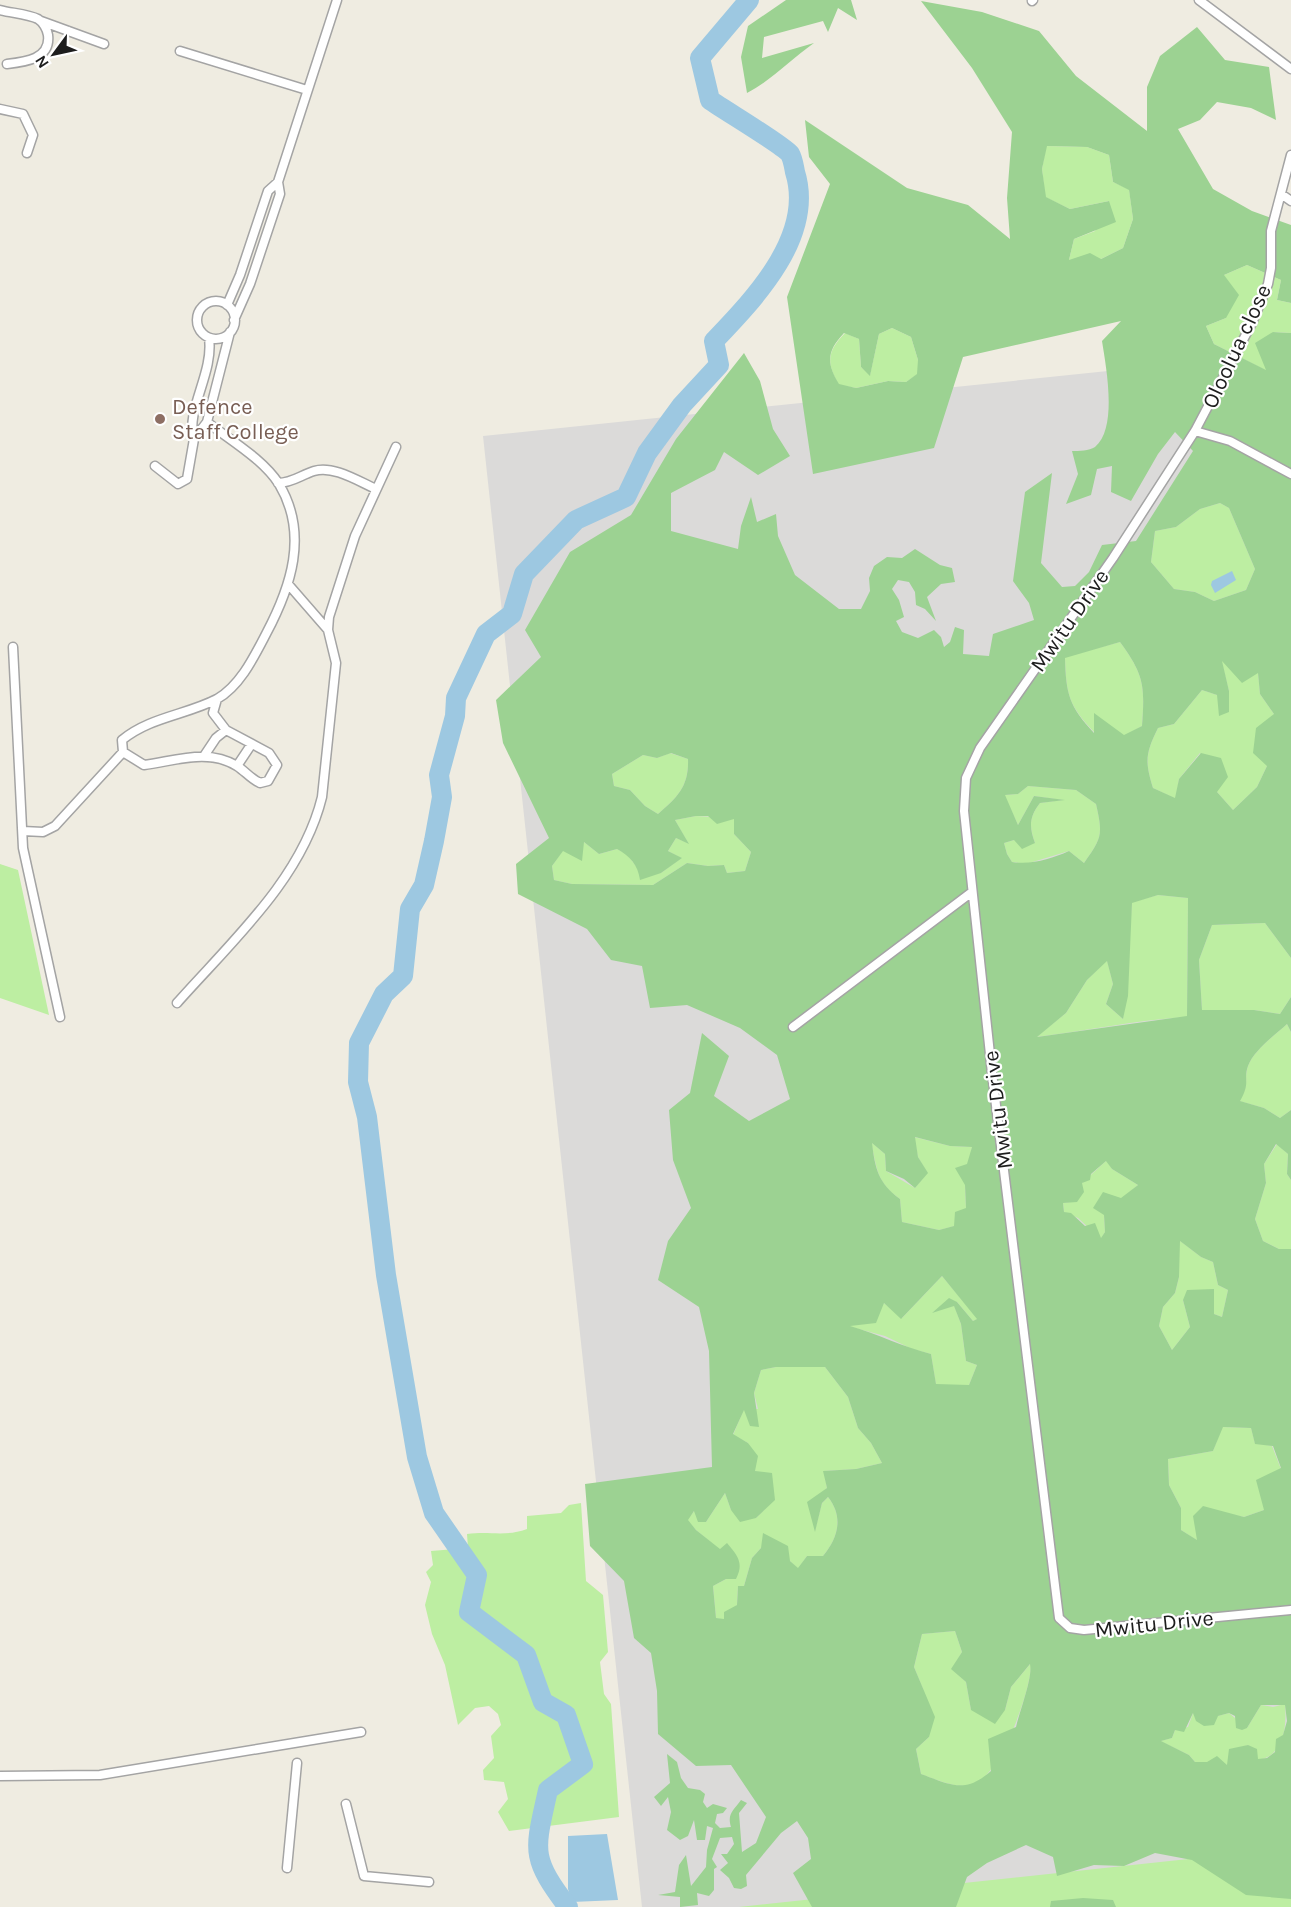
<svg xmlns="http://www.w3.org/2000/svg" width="1291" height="1907" viewBox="0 0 1291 1907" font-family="Karla,sans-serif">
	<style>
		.residential { fill: #dbdad9 }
		.grass { fill: #bdeea2 }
		.forest { fill: #9cd292; fill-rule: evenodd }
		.water { fill: #9dc8e1 }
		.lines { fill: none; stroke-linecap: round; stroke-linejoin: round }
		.river { stroke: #9dc8e1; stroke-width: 20 }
		.street-casing { stroke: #a4a4a4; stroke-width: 11 }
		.street { stroke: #fff; stroke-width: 8 }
		.education-dot { fill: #8d6e63; stroke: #fff; stroke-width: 2 }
		.labels { text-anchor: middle; stroke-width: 4.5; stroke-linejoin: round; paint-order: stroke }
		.street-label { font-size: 22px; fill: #1d1d1d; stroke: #fff }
		.education-label { font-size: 22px; fill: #785e54; stroke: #fff; text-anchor: start }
	</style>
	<rect width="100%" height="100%" fill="#efece1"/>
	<path class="residential" d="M1291 352V1868L917 1907H642L483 436Z"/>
	<path class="grass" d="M1046 146 1087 147 1109 155 1113 182 1129 189 1133 219 1123 248 1101 259 1069 260 1074 239 1095 231 1109 201 1070 209 1045 197 1042 169Z
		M1247 265 1281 280 1277 300 1291 303V333L1273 332 1267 371 1214 344 1206 326 1226 318 1224 275Z
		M892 328 911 337 918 360V374L906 382 888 381 856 388 839 385C826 363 827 351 845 333L859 339 861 367 870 375 879 334Z
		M1220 503 1229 508 1255 569 1246 590 1214 601 1195 592 1174 589 1151 562 1155 531 1176 527 1200 509Z
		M1120 642C1144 675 1145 685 1142 726L1124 736 1094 714 1095 733C1069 706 1066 695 1065 657Z
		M1221 660 1258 672 1260 694 1274 714 1267 766 1257 787 1233 810 1217 792 1200 753 1179 779 1176 799 1153 788C1145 762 1145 754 1158 728L1174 724 1202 690 1217 695 1229 691Z
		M670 753 688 759C689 786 678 797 658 814L645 806 630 790 614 786 612 774 643 755 657 758Z
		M1028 786 1076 790 1096 804C1103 835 1102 838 1084 863L1069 851 1026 864 1012 862 1007 854 1004 843 1014 840 1035 843C1029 826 1029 817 1040 803L1062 800 1034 796 1018 825 1004 795 1018 794Z
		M696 816 734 818V834L751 852 745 871 727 873 724 865 708 866 687 863 653 885 572 884 554 880 552 866 563 850 584 842 599 854 617 849 627 854 639 870 661 873 681 858 668 851 676 838 688 843 675 820Z
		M0 864 18 870 49 1015 0 998Z
		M1158 895 1188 898 1187 1017C1136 1020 1086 1031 1036 1037L1066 1013 1087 980 1107 960 1113 984 1106 1004 1123 1019 1132 902Z
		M1265 923 1291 958V997L1280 1014 1254 1010H1202L1199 960 1212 925Z
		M1287 1024 1291 1032V1110L1280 1118 1264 1108 1239 1101C1251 1082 1243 1080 1248 1066 1254 1050 1275 1035 1287 1024Z
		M914 1137 950 1146 972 1147 965 1185 966 1208 955 1226 939 1230 902 1222 900 1199C876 1182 877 1168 871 1142L885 1154 886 1171 915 1188 927 1173 918 1157Z
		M1277 1144 1288 1154 1287 1174 1291 1180V1249H1279L1263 1241 1255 1219 1266 1183 1264 1164Z
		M1107 1160 1112 1169 1138 1185 1104 1214 1105 1232 1101 1239 1078 1218 1064 1212 1063 1203 1077 1201 1082 1183Z
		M1179 1240 1201 1257 1213 1262 1218 1285 1228 1290 1222 1317 1214 1314V1289L1183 1300 1190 1327 1172 1350 1159 1326 1163 1307 1175 1293 1179 1277Z
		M942 1276 978 1319 973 1321 957 1302 933 1312 954 1305 961 1324 966 1361 977 1365 969 1385H936L931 1354 912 1349 885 1336 847 1326 884 1303 902 1318Z
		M776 1367H825L848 1397 858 1428 871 1443 882 1463 856 1469 824 1471 827 1488 817 1498 815 1530 822 1503 828 1497C844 1517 838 1538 823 1556H807L798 1569 790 1561 761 1548 752 1558 744 1586H738L737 1605 724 1620 716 1618 713 1586 726 1579 727 1544 720 1550 696 1530 687 1520 695 1510 706 1522 725 1493 731 1510 756 1518 765 1509 748 1443 733 1435 744 1409H758L754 1393 761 1370Z
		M1222 1427 1251 1428 1255 1443 1272 1446 1281 1469 1264 1510 1244 1517 1222 1513 1198 1541 1181 1530V1508L1169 1485 1168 1459 1213 1451Z
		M581 1503 586 1581 603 1595 608 1652 600 1662 604 1694 611 1704 619 1817 509 1831 498 1812 508 1799 504 1782 484 1780 483 1770 494 1758 491 1736 501 1725 498 1714 489 1706 475 1708 458 1725 445 1665 432 1634 425 1605 431 1582 426 1572 433 1565 431 1551 468 1548 467 1534C491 1531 505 1537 527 1529V1516L561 1513 569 1505Z
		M955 1631 962 1652 952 1669 966 1682 971 1710H1005L1011 1687 1031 1663C1032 1689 1002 1769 978 1782 961 1792 938 1780 921 1774L916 1749 929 1737 923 1689 914 1667 922 1634Z
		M1285 1704C1287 1726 1284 1757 1257 1760L1248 1745 1240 1749 1228 1765 1195 1762 1189 1755 1160 1741 1172 1738 1175 1730 1188 1727 1193 1713 1218 1716 1229 1713 1247 1728 1261 1705 1273 1707Z
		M1291 1848V1907H739Z"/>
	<path class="forest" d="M786 0H851L857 20 838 8 828 32 823 21 764 37 762 58 814 43C791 59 772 80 747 93L741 57 748 26Z
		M921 1 982 12 1039 31 1076 76 1147 131V87L1160 56 1197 27 1225 60 1269 67 1276 120 1251 108 1217 102 1200 120 1178 129 1213 189 1252 211 1291 225V303L1277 300 1281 280 1247 265 1224 275 1239 295 1226 318 1206 326 1214 344 1266 370 1255 343 1273 332 1291 333V958L1265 923 1212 925 1199 960 1202 1010H1254L1280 1014 1291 997V1032L1287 1024C1275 1035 1254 1050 1248 1066 1243 1080 1251 1082 1240 1101L1264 1108 1280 1118 1291 1110V1180L1287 1174 1288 1154 1276 1144 1264 1164 1266 1183 1255 1219 1263 1241 1279 1249H1291V1899L1246 1895 1192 1860 1155 1853 1124 1866 1094 1865 1057 1876 1053 1857 1026 1845 987 1863 967 1877 956 1907H812L793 1873 811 1859 808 1838 797 1821 781 1833 746 1875 747 1886 741 1889 734 1888 729 1878 720 1870 728 1863 721 1854H727L734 1844 732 1837 720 1838 712 1859 717 1867 714 1869V1890L709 1896 697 1893 698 1905 680 1907V1897L658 1895 675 1892 679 1865 686 1855 691 1886 706 1867 707 1850 713 1828 707 1826 705 1840H697L694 1820 688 1836 680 1840 667 1830 671 1812 668 1797 661 1806 654 1797 670 1783 667 1754 677 1762 681 1778 688 1788 700 1790 705 1794 703 1802 707 1808 713 1804 727 1808 723 1813 717 1814 715 1823 720 1828 731 1827C727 1814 733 1811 741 1800L747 1803 739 1813 742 1852 756 1843 766 1817 731 1765 696 1766 658 1734 657 1691 651 1653 634 1638 624 1581 590 1546 585 1484 712 1467 709 1351 699 1307 658 1280 668 1241 691 1208 673 1160 669 1110 690 1093 702 1033 729 1056 714 1096 749 1121 790 1099 777 1055 740 1028 687 1005 650 1008 642 966 611 960 587 929 518 894 516 864 549 838 503 743 496 700 541 657 525 630 570 552 631 515 676 439 744 353 760 381 773 429 790 456 758 475 724 452 715 470 671 493V531L738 549 741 526 751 497 757 522 776 514 778 536 795 575 839 609H861L870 591 869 578 874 566 887 557 902 558 915 549 940 565 952 568 955 582 941 584 927 597 936 621 925 609 916 605 915 592 909 582 898 580 892 589 899 600 904 617 896 621 902 632 918 638 934 630 941 637 944 647 950 642 955 627 964 630 963 654 989 656 993 634 1034 620 1029 603 1013 581 1025 492 1052 473 1041 563 1062 587 1075 586 1089 572 1102 545 1136 541 1193 451 1175 432 1158 454 1131 501 1111 492 1112 466 1097 469 1091 495 1066 504 1078 474 1072 451C1079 451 1089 451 1095 447 1118 428 1106 367 1102 341L1121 321 963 357 934 448 813 474 787 297 830 184 809 157 805 120 907 188 968 205 1010 239 1007 198 1012 132 972 68ZM1047 146 1087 147 1109 155 1113 182 1129 190 1133 219 1123 248 1101 259 1090 253 1069 260 1074 239 1116 222 1109 201 1070 209 1046 197 1042 169ZM892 328 911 337 918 360 917 374 906 382 888 381 856 388 839 384C826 363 827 351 844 333L859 339 861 367 870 376 879 334ZM1220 503 1229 508 1255 569 1246 590 1214 601 1195 592 1174 589 1151 562 1155 531 1176 527 1200 509ZM1120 642C1144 675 1145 685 1142 726L1124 735 1094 713V733C1069 706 1066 694 1065 658ZM1222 661 1242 683 1258 673 1260 694 1274 714 1256 728 1253 753 1267 766 1257 787 1233 810 1217 792 1228 777 1221 758 1201 753 1179 779 1175 798 1153 788C1145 762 1145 754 1158 728L1174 724 1202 690 1217 695 1219 716 1229 712V691ZM671 753 688 759C689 786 678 797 658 814L645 806 630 790 614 786 612 774 643 755 657 758ZM1028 786 1076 790 1096 804C1103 835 1102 838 1084 863L1069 851C1051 859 1032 865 1012 862L1007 854 1004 843 1014 840 1022 849 1035 843C1029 827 1029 817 1040 803L1065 800 1034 796 1018 825 1005 795 1018 794ZM696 816H708L717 824 734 819V834L751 852 745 871 727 873 724 865 708 866 687 863 653 885 572 884 554 880 552 866 563 851 582 861 584 842 599 854 617 849C630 856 638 865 640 880L661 873 682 858 668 851 676 838 689 844 675 820ZM1158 895 1188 898 1187 1016 1037 1037 1066 1013 1087 980 1107 961 1113 984 1106 1004 1123 1019 1128 996 1132 903ZM915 1137 950 1146 972 1147 967 1164 955 1168 965 1185 966 1208 955 1212 954 1226 939 1230 902 1222 900 1199C878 1183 875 1168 872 1143L885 1154 886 1171 904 1179 915 1188 928 1173 918 1157ZM1106 1161 1112 1169 1138 1185 1121 1198 1103 1192 1093 1208 1104 1215 1105 1232 1101 1238 1095 1223 1085 1226 1071 1213 1064 1212 1063 1203 1077 1202 1084 1192 1082 1183 1090 1180 1091 1174ZM1180 1241 1201 1257 1213 1262 1218 1285 1228 1290 1222 1317 1214 1314V1289L1187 1290 1183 1300 1190 1327 1172 1350 1159 1326 1163 1307 1175 1293 1179 1277ZM942 1276 977 1319 973 1321 957 1302 949 1298 932 1313 954 1306 961 1324 966 1361 977 1365 969 1385 936 1384 931 1354C903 1347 878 1334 850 1326L876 1323 884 1303 901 1319ZM776 1367H825L848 1397 858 1428 871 1443 882 1463 856 1469 823 1471 827 1488 807 1502 815 1532 822 1503 828 1497C844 1517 838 1538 823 1556H807L798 1568 790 1561 788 1546 763 1533 761 1548 752 1558 744 1586H738L737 1605 724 1612V1619L716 1618 713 1586 726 1579H736C744 1563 738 1556 727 1543L720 1549 696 1530 688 1520 694 1511 698 1522H706L725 1493 731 1510 740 1522 756 1518 775 1500 772 1473 755 1471 758 1456 748 1443 733 1434 744 1410 750 1426 759 1427 754 1393 761 1370ZM1223 1427 1251 1428 1255 1444 1273 1446 1281 1468 1256 1480 1264 1510 1244 1517 1203 1506 1193 1516 1197 1540 1181 1530V1508L1169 1485 1168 1459 1213 1451ZM955 1631 962 1652 951 1669 966 1682 971 1710 995 1724 1005 1710 1011 1687 1030 1664C1033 1677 1020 1710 1016 1727L988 1739 991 1771C965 1794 951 1785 921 1774L916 1749 929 1737 935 1717 914 1667 922 1634ZM1261 1705H1285L1287 1721 1283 1735 1276 1739 1275 1752 1267 1758 1258 1759 1257 1749 1248 1745 1229 1749 1227 1765 1217 1756 1207 1762H1195L1189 1755 1161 1741 1172 1738 1175 1730 1184 1732 1193 1713 1196 1721 1204 1726 1214 1725 1218 1716 1229 1713 1235 1716 1236 1728 1242 1730 1247 1728Z
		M1083 1898 1113 1900 1116 1907H1050L1051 1901Z"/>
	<path class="water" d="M1232 571 1236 580 1215 593 1211 585 1212 581Z
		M607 1834 618 1900 572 1902 568 1889V1836Z"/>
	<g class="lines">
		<path class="river" d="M568 1907C529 1856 535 1850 548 1790L583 1764 566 1715 543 1702 526 1655 469 1612 477 1575 434 1513 417 1457 386 1275 367 1117 358 1082 359 1043 384 994 403 976 410 909 424 885 434 841 442 797 439 775 455 716 456 698 486 634 512 614 524 574 576 520 626 497 647 453 682 405 719 365 714 341C755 298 815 236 795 172 794 167 793 159 790 154 783 145 724 110 710 100L700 58 749 0"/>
		<g class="street-casing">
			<path id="street" d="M1199 0 1291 69
				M1032 1 1033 0
				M0 10C11 13 28 14 38 19 43 22 47 29 48 35 51 59 25 62 7 64
				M41 21 104 44
				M180 51 307 90
				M0 109 23 114 33 135 27 153
				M1291 155 1271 231V268L1268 284 1252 323 1215 393 1195 431 1113 558 980 748 966 778 964 811 992 1073 1059 1618 1070 1628 1084 1630 1291 1610
				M1281 194 1291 201
				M197 320a19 19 0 1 1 38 0a19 19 0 1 1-38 0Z
				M227 305 240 275 268 191 278 182
				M234 320 250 284 280 194 278 182 337 0
				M1195 431 1230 441 1291 474
				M194 439C185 411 214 373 209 338
				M155 466 178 484 187 479 194 439 207 422 230 332
				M278 483C292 483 301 475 314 471 333 465 358 481 376 489
				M288 584 328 630
				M13 647 23 848 60 1017
				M217 699 213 713 226 730
				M204 756 216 738 226 730 269 753 277 765 268 781 260 783C251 779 245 771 237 766 208 748 175 761 144 765L123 752 122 740C150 717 186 715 217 699 240 686 254 657 266 634 291 587 309 534 279 484 263 459 230 440 207 422
				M237 766 251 745
				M23 831 43 832 55 826 123 752
				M177 1003C231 942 302 879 322 797L336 663 328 630 329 617 355 536 396 447
				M793 1027 972 892
				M0 1776 100 1775 361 1732
				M346 1804 364 1876 429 1882
				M287 1868 297 1763"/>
		</g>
		<use href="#street" class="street"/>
	</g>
	<circle class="education-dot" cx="160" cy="419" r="6"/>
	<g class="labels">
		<g class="street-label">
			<text transform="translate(1236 346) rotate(-65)" y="8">Oloolua close</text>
			<text transform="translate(1069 620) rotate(-55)" y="8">Mwitu Drive</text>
			<text transform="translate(997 1110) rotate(-97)" y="8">Mwitu Drive</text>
			<text transform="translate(1154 1623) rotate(-6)" y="8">Mwitu Drive</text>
		</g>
		<g class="education-label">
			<text x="172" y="414">Defence<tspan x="172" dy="25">Staff College</tspan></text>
		</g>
	</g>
	<g transform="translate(54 54) rotate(237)" stroke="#ffffff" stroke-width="4.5" paint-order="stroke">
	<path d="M0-4.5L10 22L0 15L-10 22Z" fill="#1d1d1d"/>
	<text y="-9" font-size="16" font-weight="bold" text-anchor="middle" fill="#1d1d1d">N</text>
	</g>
</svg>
